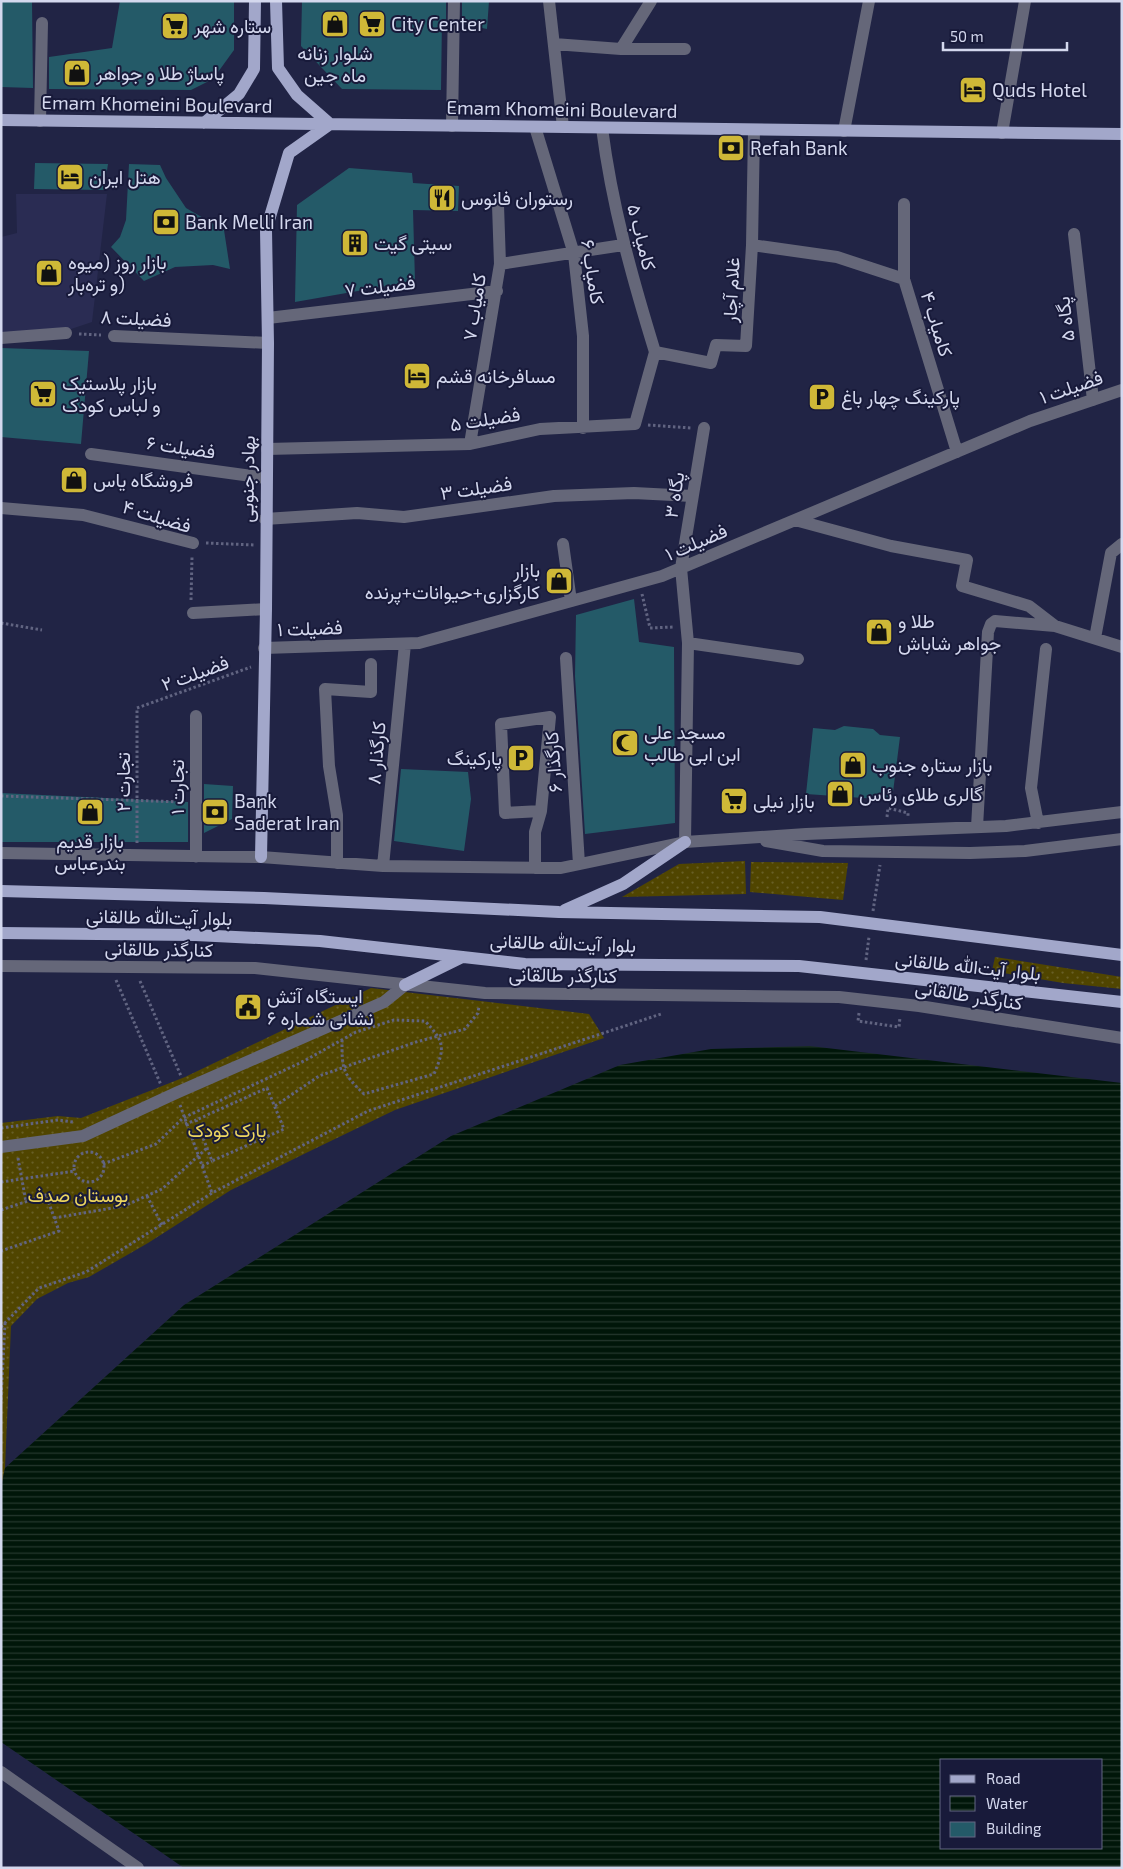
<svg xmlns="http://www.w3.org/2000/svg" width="1123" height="1869" viewBox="0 0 1123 1869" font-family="'Exo 2',Vazirmatn,sans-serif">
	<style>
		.built { fill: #2a2c53 }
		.grass { fill: url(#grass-dots) }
		.water { fill: url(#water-rules); fill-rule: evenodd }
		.building { fill: #245a68 }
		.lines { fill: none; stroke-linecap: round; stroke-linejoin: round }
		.path { stroke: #616481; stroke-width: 3; stroke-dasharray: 2.5 2.5; stroke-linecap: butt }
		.minor { stroke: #656779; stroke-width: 12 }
		.major { stroke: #a2a7ca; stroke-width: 12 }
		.labels { text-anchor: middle; stroke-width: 4; stroke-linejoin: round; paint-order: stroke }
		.poi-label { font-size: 19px; fill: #d4d8ee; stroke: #181a3a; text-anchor: start }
		.street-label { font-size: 19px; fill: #d4d8ee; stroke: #181a3a }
		.park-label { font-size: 19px; fill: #edd660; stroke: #181a3a }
	</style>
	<defs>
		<pattern id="grass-dots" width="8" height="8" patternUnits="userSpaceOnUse" patternTransform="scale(1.25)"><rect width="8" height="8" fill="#504500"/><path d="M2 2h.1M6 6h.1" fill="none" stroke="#685f26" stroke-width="1.8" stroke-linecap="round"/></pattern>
		<pattern id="water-rules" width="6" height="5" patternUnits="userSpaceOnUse" patternTransform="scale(1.25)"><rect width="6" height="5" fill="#001609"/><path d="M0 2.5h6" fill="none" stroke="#24372d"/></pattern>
	</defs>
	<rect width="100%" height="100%" fill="#212445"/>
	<path class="built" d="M16 194H107L92 322 59 333 1 336V237L17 233Z"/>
	<path class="grass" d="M745 861 746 894 622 897 679 864Z
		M751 862 848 863 843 900 750 892Z
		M995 957 1122 977V989L1063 983 992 971Z
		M371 988 589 1014 604 1038 395 1110 308 1152 231 1190 148 1243 89 1277 68 1283 37 1299 11 1326 5 1468 1 1488V1123L58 1116 81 1118 185 1077Z"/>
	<path class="water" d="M810 1046 1122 1083V1868H184L1 1742V1488L5 1468 184 1305 451 1136 620 1065 711 1049ZM942 1760H1102V1848H942Z"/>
	<path class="building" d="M1 1H32L33 88 1 87Z
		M120 1H234V50L213 79 191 90 49 89V57L112 48Z
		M302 1H446V20L442 19 441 90 342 89 301 46Z
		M462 1H489L487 29 462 24Z
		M35 163 108 164 104 190 34 189Z
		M129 164 160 165 166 178 186 208 224 230 230 269 213 265 175 267 144 281 111 247 120 237 126 220Z
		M349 168 412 173 413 183 459 186 458 211 413 210 415 281 295 302 297 205Z
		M1 348 89 351 81 444 1 437Z
		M634 599 639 642 674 647 675 823 585 834 575 676 576 615Z
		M844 726 873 729 880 735 900 737 892 800 806 794 813 728 835 730Z
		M401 769 468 772 471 799 464 851 394 841Z
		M204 784 233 786 232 819 204 833Z
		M1 793 188 802V842H1Z"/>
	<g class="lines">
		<path class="path" d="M79 334 101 335
			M648 425 691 428
			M206 543 254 545
			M642 594 650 628 674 627
			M191 600 192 557
			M1 623 42 630
			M1 796 183 802
			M887 817 888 808 908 813V817
			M137 843V708L251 667
			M873 911 880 865
			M866 960 869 937
			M116 980 161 1085
			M140 981 181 1076
			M859 1013 858 1021 899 1027 900 1017
			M267 1088 284 1129 212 1161 196 1120Z
			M180 1105 212 1193
			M275 1106 319 1076 416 1042 465 1029 478 1013 479 1006
			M185 1124 196 1120
			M1 1128 58 1120 73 1122
			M74 1167a15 15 0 1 1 30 0a15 15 0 1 1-30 0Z
			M18 1158 26 1202
			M103 1164 156 1144 183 1118 304 1061 356 1032 394 1020 425 1021C445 1042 445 1048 434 1074L364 1094C342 1073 342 1069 342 1040
			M202 1166 212 1161
			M1 1182 75 1171
			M147 1196 162 1225
			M1 1210 46 1195 59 1231 1 1251
			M54 1218 124 1206 162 1189 207 1148
			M1 1327 39 1288 86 1272 212 1193 368 1111 661 1014
			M1 1400 5 1323"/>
		<path class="minor" d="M549 1 563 127
			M554 44 621 49 651 1
			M621 49H685
			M40 121 42 23
			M452 126 454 1
			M535 127 574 254 583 336V428
			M602 128C612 206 632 277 655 352
			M844 131 869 1
			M1002 133 1025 1
			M904 204V279L957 452
			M1074 234 1093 400
			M752 245 837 257 904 279
			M500 264 623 245
			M268 318 497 291
			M114 336 268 343
			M1 338 66 333
			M655 352 711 363 716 345 746 346 752 245 754 130
			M470 444 500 264 498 205
			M267 449 470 444 540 429 635 424 655 352
			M91 454 266 478
			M1 508 83 515 193 543
			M265 519 357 513 404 517 554 496 634 493 692 496
			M795 520 891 546 967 560 962 586 1029 606 1055 626
			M563 544 571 601
			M193 613 266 609
			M1095 638 1111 553 1122 544
			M688 643 798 659
			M264 648 419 643 662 576 1030 421 1122 390
			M566 658 579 864
			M196 716V857
			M1038 823 1031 788 1046 649
			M977 827 988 632 991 624 995 621 1055 626 1122 647
			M766 841 823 851 970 853 1025 851 1122 839
			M685 842 688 643 681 568 704 428
			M1 853 261 857 383 866 561 868 685 842 806 834 1006 826 1122 812
			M337 863V815L329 766 325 689 371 692V664
			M383 866 405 644
			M535 868V832L541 811 550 717 501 724 505 813 541 811
			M1 966 255 968 485 993 839 997 919 1006 1122 1038
			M1 1147 83 1136 176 1093 384 1002 405 985
			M1 1772 138 1868"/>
		<path class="major" d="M1 120 1122 134
			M204 123 239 94 254 69 255 1
			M261 857 266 609 268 343 266 230 289 153 330 124 297 95 278 68 276 1
			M1 891 264 898 559 912 820 917 1122 955
			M565 910 623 884 685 842
			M1 933 195 935 320 941 525 964 799 966 1122 1002
			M405 985 462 957"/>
	</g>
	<defs>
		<g id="shop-square" transform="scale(1.4375)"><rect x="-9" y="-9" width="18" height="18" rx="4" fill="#cfb837" stroke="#181a3a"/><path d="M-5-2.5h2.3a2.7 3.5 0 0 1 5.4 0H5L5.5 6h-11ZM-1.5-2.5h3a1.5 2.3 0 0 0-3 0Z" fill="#111"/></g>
		<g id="supermarket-square" transform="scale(1.4375)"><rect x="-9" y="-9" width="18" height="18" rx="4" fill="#cfb837" stroke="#181a3a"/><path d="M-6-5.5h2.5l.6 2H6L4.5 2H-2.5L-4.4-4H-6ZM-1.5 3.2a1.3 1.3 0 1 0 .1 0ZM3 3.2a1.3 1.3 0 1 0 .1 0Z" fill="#111"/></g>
		<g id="hotel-square" transform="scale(1.4375)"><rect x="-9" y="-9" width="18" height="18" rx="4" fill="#cfb837" stroke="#181a3a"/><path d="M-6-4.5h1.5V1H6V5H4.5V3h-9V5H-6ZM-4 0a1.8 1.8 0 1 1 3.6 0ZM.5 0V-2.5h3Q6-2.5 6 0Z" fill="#111"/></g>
		<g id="bank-square" transform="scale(1.4375)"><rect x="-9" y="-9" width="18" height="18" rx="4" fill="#cfb837" stroke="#181a3a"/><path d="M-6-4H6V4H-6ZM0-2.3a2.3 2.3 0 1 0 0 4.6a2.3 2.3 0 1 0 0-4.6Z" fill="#111"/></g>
		<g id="restaurant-square" transform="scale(1.4375)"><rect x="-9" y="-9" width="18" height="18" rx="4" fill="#cfb837" stroke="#181a3a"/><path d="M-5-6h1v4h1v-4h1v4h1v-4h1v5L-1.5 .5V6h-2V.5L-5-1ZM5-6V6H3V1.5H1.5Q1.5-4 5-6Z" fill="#111"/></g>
		<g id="building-square" transform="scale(1.4375)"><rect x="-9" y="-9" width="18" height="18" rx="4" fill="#cfb837" stroke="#181a3a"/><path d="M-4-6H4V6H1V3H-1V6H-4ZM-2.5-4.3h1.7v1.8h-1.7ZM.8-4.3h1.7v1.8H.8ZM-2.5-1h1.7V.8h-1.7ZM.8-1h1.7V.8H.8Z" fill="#111"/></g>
		<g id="parking-square" transform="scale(1.4375)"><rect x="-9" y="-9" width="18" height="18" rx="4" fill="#cfb837" stroke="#181a3a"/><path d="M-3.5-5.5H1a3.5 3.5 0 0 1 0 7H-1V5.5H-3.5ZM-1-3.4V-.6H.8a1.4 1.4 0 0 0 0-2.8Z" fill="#111"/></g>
		<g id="mosque-square" transform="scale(1.4375)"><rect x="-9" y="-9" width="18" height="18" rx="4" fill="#cfb837" stroke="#181a3a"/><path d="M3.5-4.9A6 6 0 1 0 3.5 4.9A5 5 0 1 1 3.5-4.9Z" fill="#111"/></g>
		<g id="civic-square" transform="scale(1.4375)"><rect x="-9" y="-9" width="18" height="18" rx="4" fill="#cfb837" stroke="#181a3a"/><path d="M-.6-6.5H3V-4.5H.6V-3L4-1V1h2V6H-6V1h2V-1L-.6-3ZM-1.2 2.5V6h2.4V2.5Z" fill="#111"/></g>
	</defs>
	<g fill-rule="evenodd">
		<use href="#shop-square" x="335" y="24"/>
		<use href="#supermarket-square" x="372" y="24"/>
		<use href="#supermarket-square" x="175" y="26"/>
		<use href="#shop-square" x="77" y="73"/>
		<use href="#hotel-square" x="973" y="90"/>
		<use href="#bank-square" x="731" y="148"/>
		<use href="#hotel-square" x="70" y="177"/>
		<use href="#restaurant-square" x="442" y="198"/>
		<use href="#bank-square" x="166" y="222"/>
		<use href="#building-square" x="355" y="243"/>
		<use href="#shop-square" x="49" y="273"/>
		<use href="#hotel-square" x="417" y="376"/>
		<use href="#supermarket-square" x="43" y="394"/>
		<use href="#parking-square" x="822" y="397"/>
		<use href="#shop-square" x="74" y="480"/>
		<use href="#shop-square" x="559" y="581"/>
		<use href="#shop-square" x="879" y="632"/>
		<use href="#mosque-square" x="625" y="743"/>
		<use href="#parking-square" x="521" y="758"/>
		<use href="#shop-square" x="853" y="765"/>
		<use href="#shop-square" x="840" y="794"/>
		<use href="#supermarket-square" x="734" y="801"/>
		<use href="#shop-square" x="90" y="812"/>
		<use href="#bank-square" x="215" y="812"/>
		<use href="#civic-square" x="248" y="1007"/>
	</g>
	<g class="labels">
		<g class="poi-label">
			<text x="391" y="31">City Center</text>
			<text x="194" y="33">ستاره شهر</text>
			<text x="335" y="60" text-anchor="middle">شلوار زنانه<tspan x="335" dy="22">ماه جین</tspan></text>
			<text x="96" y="80">پاساژ طلا و جواهر</text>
			<text x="992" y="97">Quds Hotel</text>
			<text x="750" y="155">Refah Bank</text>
			<text x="89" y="184">هتل ایران</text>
			<text x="461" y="205">رستوران فانوس</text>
			<text x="185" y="229">Bank Melli Iran</text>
			<text x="374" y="250">سیتی گیت</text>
			<text x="68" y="269">بازار روز (میوه<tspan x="68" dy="22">و تره‌بار)</tspan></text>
			<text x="436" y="383">مسافرخانه قشم</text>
			<text x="62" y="390">بازار پلاستیک<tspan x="62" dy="22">و لباس کودک</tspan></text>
			<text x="841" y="404">پارکینگ چهار باغ</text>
			<text x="93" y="487">فروشگاه یاس</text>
			<text x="540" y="577" text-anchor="end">بازار<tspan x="540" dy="22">کارگزاری+حیوانات+پرنده</tspan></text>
			<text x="898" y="628">طلا و<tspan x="898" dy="22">جواهر شاباش</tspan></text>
			<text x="644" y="739">مسجد علی<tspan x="644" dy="22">ابن ابی طالب</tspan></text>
			<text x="502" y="765" text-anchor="end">پارکینگ</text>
			<text x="872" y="772">بازار ستاره جنوب</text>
			<text x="859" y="801">گالری طلای رئاس</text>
			<text x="234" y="808">Bank<tspan x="234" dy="22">Saderat Iran</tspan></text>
			<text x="753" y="808">بازار نیلی</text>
			<text x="90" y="848" text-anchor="middle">بازار قدیم<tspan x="90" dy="22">بندرعباس</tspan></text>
			<text x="267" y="1003">ایستگاه آتش<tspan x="267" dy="22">نشانی شماره ۶</tspan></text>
		</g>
		<g class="street-label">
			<text transform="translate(157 104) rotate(1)" y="7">Emam Khomeini Boulevard</text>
			<text transform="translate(562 109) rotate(1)" y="7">Emam Khomeini Boulevard</text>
			<text transform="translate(642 237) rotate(76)" y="7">کامیاب ۵</text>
			<text transform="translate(593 272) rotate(81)" y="7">کامیاب ۶</text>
			<text transform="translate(380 286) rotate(-7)" y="7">فضیلت ۷</text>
			<text transform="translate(731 290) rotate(-87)" y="7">غلام آچار</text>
			<text transform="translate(474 307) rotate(-81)" y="7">کامیاب ۷</text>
			<text transform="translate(136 318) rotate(3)" y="7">فضیلت ۸</text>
			<text transform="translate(1065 319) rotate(-97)" y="7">پگاه ۵</text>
			<text transform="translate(937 324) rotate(73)" y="7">کامیاب ۴</text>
			<text transform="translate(1071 387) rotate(-19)" y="7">فضیلت ۱</text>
			<text transform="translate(485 419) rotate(-9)" y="7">فضیلت ۵</text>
			<text transform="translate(181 447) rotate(8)" y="7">فضیلت ۶</text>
			<text transform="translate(247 479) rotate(-89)" y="7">بهادر جنوبی</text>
			<text transform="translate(476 488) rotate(-8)" y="7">فضیلت ۳</text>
			<text transform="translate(674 495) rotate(-81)" y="7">پگاه ۳</text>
			<text transform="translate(157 516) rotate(17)" y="7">فضیلت ۴</text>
			<text transform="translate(696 542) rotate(-23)" y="7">فضیلت ۱</text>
			<text transform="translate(310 628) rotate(-2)" y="7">فضیلت ۱</text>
			<text transform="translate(195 673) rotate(-20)" y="7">فضیلت ۲</text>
			<text transform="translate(376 753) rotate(-85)" y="7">کارگذار ۸</text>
			<text transform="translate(553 762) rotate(-94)" y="7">کارگذار ۶</text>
			<text transform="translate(123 782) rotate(-90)" y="7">تجارت ۲</text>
			<text transform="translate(177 787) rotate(-90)" y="7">تجارت ۱</text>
			<text transform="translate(159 917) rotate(1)" y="7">بلوار آیت‌الله طالقانی</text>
			<text transform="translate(563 943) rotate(2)" y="7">بلوار آیت‌الله طالقانی</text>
			<text transform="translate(159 949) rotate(1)" y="7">کنارگذر طالقانی</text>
			<text transform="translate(968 966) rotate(6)" y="7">بلوار آیت‌الله طالقانی</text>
			<text transform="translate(563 975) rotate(1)" y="7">کنارگذر طالقانی</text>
			<text transform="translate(969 995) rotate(9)" y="7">کنارگذر طالقانی</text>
		</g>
		<g class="park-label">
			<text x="227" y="1137">پارک کودک</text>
			<text x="78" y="1202">بوستان صدف</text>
		</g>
	</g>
	<rect width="1123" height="1869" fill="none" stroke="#d4d8ee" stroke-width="5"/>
	<rect x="940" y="1759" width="162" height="90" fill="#181a3a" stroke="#636682"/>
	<rect x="950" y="1775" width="25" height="8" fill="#a2a7ca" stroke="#636682"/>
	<text x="986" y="1784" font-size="15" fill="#d4d8ee">Road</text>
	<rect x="950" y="1796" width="25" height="15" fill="url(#water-rules)" stroke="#636682"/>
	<text x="986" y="1809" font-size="15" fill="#d4d8ee">Water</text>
	<rect x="950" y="1822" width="25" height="15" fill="#245a68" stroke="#636682"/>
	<text x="986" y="1834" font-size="15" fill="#d4d8ee">Building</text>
	<path d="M943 42v8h124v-8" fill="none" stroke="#d4d8ee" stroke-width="2.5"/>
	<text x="950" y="42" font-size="15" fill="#d4d8ee" stroke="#181a3a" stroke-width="4" paint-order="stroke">50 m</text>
</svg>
